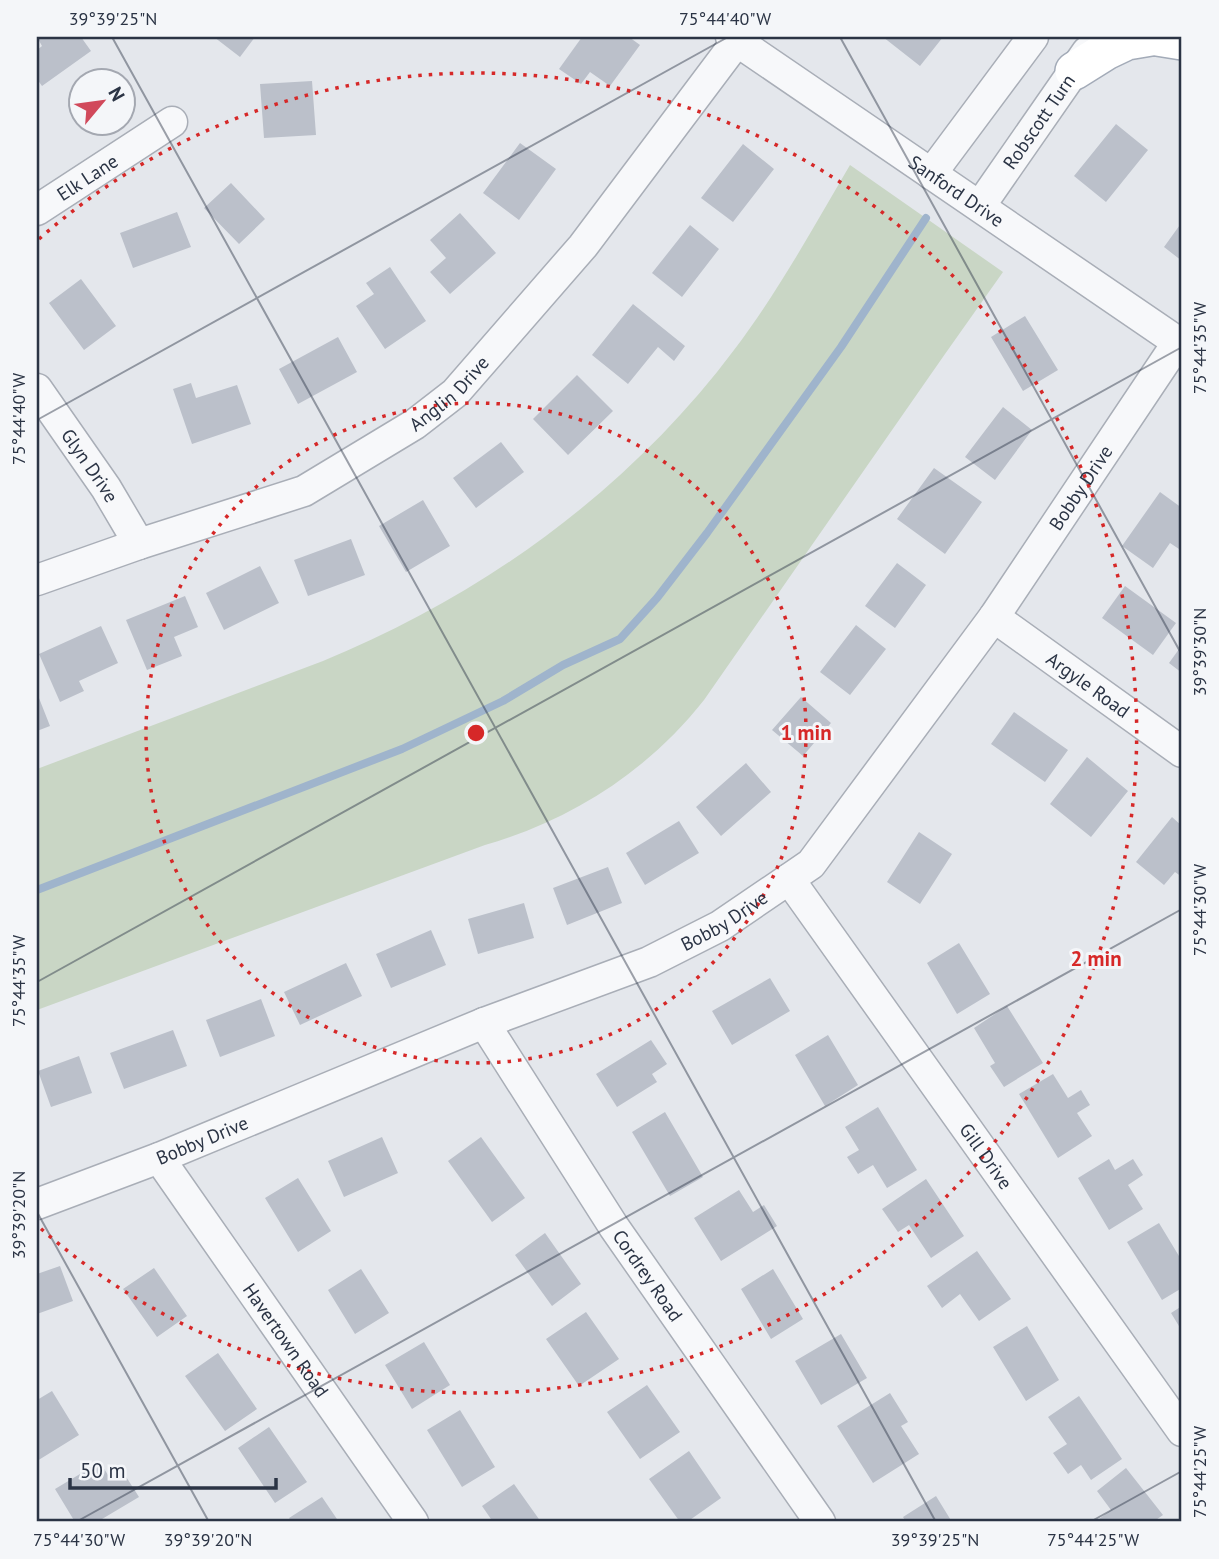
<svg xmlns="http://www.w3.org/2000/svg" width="1219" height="1559" viewBox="0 0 1219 1559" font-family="'PT Sans',sans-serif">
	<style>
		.green { fill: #c9d6c5 }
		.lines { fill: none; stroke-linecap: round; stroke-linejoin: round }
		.stream { stroke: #9fb4cc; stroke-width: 8 }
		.building { fill: #bbc0ca }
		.minor-casing { stroke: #a9aeb7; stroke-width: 33 }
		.major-casing { stroke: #a3abb8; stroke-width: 40 }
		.minor { stroke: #f7f8fa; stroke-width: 30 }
		.major { stroke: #fff; stroke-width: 37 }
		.ticks { fill: none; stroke: #2b3445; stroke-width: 2; stroke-opacity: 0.45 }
		.ring { fill: none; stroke: #d62828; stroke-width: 3.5; stroke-dasharray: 3.5 7 }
		.labels { text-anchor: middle; stroke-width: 6; stroke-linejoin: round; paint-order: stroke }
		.street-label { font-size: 19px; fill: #2b3445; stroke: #f4f6f9 }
		.centre { fill: #d62828; stroke: #f4f6f9; stroke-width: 3.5 }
		.ring-label { font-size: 21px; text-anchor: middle; font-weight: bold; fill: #d62828; stroke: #f4f6f9; stroke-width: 6; stroke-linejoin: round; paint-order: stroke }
		.neatline { fill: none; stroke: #2b3445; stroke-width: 2.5 }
		.ticks-label { font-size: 18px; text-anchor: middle; fill: #2b3445 }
	</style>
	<rect width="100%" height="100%" fill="#e4e7ec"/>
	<path class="green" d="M850 165 1003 272 945 354 704 700C648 771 572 820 485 845L37 1010V769L323 661C484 595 629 490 734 350 778 292 813 228 850 165Z"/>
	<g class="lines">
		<path class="stream" d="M37 890 402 749 503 701 563 665 620 639 657 598 707 533 841 347 926 218"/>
	</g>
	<path class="building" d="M37 37H81L91 51 42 86 37 79V50L42 46Z
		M214 37H255L240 57Z
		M582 37H629L640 45 610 86 590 72 581 84 559 69Z
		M883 37H943L920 66Z
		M312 81 316 135 264 138 260 84Z
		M1116 124 1148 150 1106 202 1074 176Z
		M520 143 556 169 519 220 483 193Z
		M743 144 774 169 733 222 701 198Z
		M231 183 265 219 239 244 204 208Z
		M177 212 191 247 133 268 120 233Z
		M460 213 496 253 450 294 430 272 446 258 430 240Z
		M1182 222V261L1164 247Z
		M690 225 719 249 682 297 652 273Z
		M390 267 426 321 385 349 356 306 374 294 366 283Z
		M81 279 116 326 84 350 49 303Z
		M633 304 685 346 674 361 658 347 628 384 592 355Z
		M1025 316 1058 370 1023 391 991 337Z
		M338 337 357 372 298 404 279 369Z
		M577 375 613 411 568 455 533 419Z
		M191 383 196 398 237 385 251 424 192 444 173 389Z
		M1003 407 1032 430 995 480 965 457Z
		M501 442 524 472 476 508 453 478Z
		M934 468 982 502 945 554 897 519Z
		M1160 492 1182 508V551L1170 543 1153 568 1122 546Z
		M423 500 450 546 406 572 379 526Z
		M351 539 365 575 308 596 294 560Z
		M897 563 926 585 895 628 865 606Z
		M260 566 279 603 224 630 206 593Z
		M1125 586 1176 623 1153 655 1102 618Z
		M185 596 198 627 174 637 182 656 147 670 126 620Z
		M856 625 886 649 850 695 820 672Z
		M101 626 118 663 79 681 84 691 60 702 39 654Z
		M1182 645V673L1169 663Z
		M37 693 50 726 37 731Z
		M801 697 831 723 803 756 772 730Z
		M1014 712 1068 750 1045 782 991 744Z
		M1087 757 1128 791 1091 837 1050 804Z
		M746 763 771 792 721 836 696 807Z
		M1172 817 1182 826V877L1175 872 1164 885 1136 862Z
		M679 821 699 853 645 885 626 853Z
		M919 832 952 854 920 904 887 882Z
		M608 867 622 903 567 925 553 888Z
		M524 903 534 938 478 954 468 919Z
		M431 930 446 965 391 988 376 954Z
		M959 943 990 994 957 1014 927 963Z
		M346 963 362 996 300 1025 284 992Z
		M770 978 790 1011 732 1045 712 1011Z
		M261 999 275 1036 220 1057 206 1020Z
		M1007 1006 1043 1063 1004 1087 990 1066 995 1063 974 1028Z
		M173 1030 187 1066 124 1089 110 1053Z
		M828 1035 858 1085 825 1106 795 1055Z
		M651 1040 667 1064 652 1074 657 1082 617 1107 596 1074Z
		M79 1056 92 1093 51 1107 38 1071Z
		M1053 1074 1068 1098 1081 1090 1090 1105 1077 1113 1092 1136 1058 1158 1019 1094Z
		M878 1107 917 1170 887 1188 873 1165 858 1174 847 1157 859 1150 845 1127Z
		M665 1112 703 1177 670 1196 632 1132Z
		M382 1137 398 1173 344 1197 328 1161Z
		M481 1137 525 1198 492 1222 448 1161Z
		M1109 1159 1115 1170 1133 1159 1143 1175 1128 1185 1143 1209 1109 1230 1078 1178Z
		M298 1178 331 1231 298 1252 265 1198Z
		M926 1179 964 1236 931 1258 909 1225 898 1232 882 1209Z
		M739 1190 753 1212 764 1205 777 1226 721 1261 694 1218Z
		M1159 1223 1182 1261V1288L1162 1300 1127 1242Z
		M545 1233 581 1284 552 1306 515 1255Z
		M977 1251 1011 1299 979 1321 960 1294 942 1308 927 1286Z
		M60 1266 73 1301 37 1314V1274Z
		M154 1268 187 1316 157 1337 123 1289Z
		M361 1269 389 1313 355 1334 328 1290Z
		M773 1269 803 1319 771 1339 741 1289Z
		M1182 1306V1331L1171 1313Z
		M586 1312 619 1359 579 1386 546 1339Z
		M1027 1326 1059 1380 1026 1401 993 1347Z
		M841 1334 867 1378 821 1405 795 1361Z
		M424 1342 450 1385 412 1409 385 1365Z
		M218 1353 257 1409 225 1431 185 1376Z
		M647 1385 680 1432 640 1459 607 1412Z
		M52 1391 79 1435 37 1461V1400Z
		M890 1393 908 1422 901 1426 919 1454 873 1483 837 1426Z
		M1079 1396 1122 1459 1091 1480 1081 1465 1068 1474 1053 1453 1067 1444 1048 1417Z
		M460 1410 495 1467 462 1487 427 1430Z
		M269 1427 307 1482 275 1503 238 1448Z
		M689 1451 721 1498 687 1522H680L649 1479Z
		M100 1462 111 1480 123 1472 139 1497 97 1522H75L55 1489Z
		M1126 1468 1163 1515 1153 1522H1095L1111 1510 1097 1491Z
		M514 1484 541 1522H493L482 1506Z
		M936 1496 952 1522H906L903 1517Z
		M322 1497 339 1522H292L289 1518Z"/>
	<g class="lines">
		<g class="minor-casing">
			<g id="minor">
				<path id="s1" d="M731 37 1182 345"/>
				<path d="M931 174 1033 37"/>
				<path id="s2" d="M980 206 1087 52"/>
				<path id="s3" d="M37 210 172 122"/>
				<path id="s4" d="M37 389 106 488 139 544"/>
				<path id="s5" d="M37 580 139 544 304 491 415 424 455 393 583 246 737 41"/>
				<path id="s6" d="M994 617 1182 752"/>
				<path id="s7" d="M789 879 1182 1431"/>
				<path id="s8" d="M484 1023 614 1227 820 1522"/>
				<path id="s9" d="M159 1158 413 1522"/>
				<path id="s10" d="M37 1204 159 1158 484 1023 649 962 720 926 811 864 994 617 1178 342"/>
			</g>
		</g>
		<g class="major-casing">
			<path id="major" d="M1157 37 1182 41
				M1074 71 1106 51 1127 41 1151 37"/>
		</g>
		<use href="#minor" class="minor"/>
		<use href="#major" class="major"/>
	</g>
	<path class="ticks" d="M112 37 936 1522M840 37 1182 655M37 420 728 37M37 982 1182 347M37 1212 209 1522M76 1522 1182 909M1090 1522 1182 1471"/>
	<g class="ring">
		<circle cx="476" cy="733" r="330"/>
		<path d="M39 239A660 660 0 1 1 39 1227"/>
	</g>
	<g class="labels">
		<g class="street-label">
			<text dy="7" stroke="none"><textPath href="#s2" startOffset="103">Robscott Turn</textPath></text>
			<text dy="7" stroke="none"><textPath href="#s3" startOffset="60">Elk Lane</textPath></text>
			<text dy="7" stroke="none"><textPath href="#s1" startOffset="273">Sanford Drive</textPath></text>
			<text dy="7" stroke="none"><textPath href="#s5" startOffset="457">Anglin Drive</textPath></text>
			<text dy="7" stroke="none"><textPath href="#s4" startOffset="93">Glyn Drive</textPath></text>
			<text dy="7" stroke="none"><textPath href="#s10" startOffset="1311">Bobby Drive</textPath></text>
			<text dy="7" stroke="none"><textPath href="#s6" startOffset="116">Argyle Road</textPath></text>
			<text dy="7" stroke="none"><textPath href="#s10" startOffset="744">Bobby Drive</textPath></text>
			<text dy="7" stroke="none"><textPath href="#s10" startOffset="177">Bobby Drive</textPath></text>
			<text dy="7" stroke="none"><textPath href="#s7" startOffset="340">Gill Drive</textPath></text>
			<text dy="7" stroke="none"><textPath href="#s8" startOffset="301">Cordrey Road</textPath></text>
			<text dy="7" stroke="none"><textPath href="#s9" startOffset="222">Havertown Road</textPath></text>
		</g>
	</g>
	<circle cx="476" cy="733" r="10" class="centre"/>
	<g class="ring-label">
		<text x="806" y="740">1 min</text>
		<text x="1096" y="966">2 min</text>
	</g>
	<rect width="1219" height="1559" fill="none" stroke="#f4f6f9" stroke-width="77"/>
	<g transform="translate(102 102) rotate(61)"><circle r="33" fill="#f4f6f9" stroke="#a4a8b1" stroke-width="2"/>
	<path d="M0-5L12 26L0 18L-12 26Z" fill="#d1495b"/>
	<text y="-10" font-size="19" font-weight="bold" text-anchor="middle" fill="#2b3445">N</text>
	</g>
	<path d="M70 1478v10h206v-10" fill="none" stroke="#2b3445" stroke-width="3.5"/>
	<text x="80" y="1478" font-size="21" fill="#2b3445" stroke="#f4f6f9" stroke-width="5" paint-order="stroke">50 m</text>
	<rect x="38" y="38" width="1142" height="1482" class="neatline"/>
	<g class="ticks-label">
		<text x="113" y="25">39°39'25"N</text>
		<text x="725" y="25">75°44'40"W</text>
		<text transform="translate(1200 348) rotate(-90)" y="6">75°44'35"W</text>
		<text transform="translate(19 419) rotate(-90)" y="6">75°44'40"W</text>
		<text transform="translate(1200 652) rotate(-90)" y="6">39°39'30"N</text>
		<text transform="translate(1200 910) rotate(-90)" y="6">75°44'30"W</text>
		<text transform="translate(19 981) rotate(-90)" y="6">75°44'35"W</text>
		<text transform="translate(19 1215) rotate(-90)" y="6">39°39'20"N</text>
		<text transform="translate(1200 1472) rotate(-90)" y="6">75°44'25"W</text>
		<text x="79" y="1546">75°44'30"W</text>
		<text x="208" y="1546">39°39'20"N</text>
		<text x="935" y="1546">39°39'25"N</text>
		<text x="1093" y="1546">75°44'25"W</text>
	</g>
</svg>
